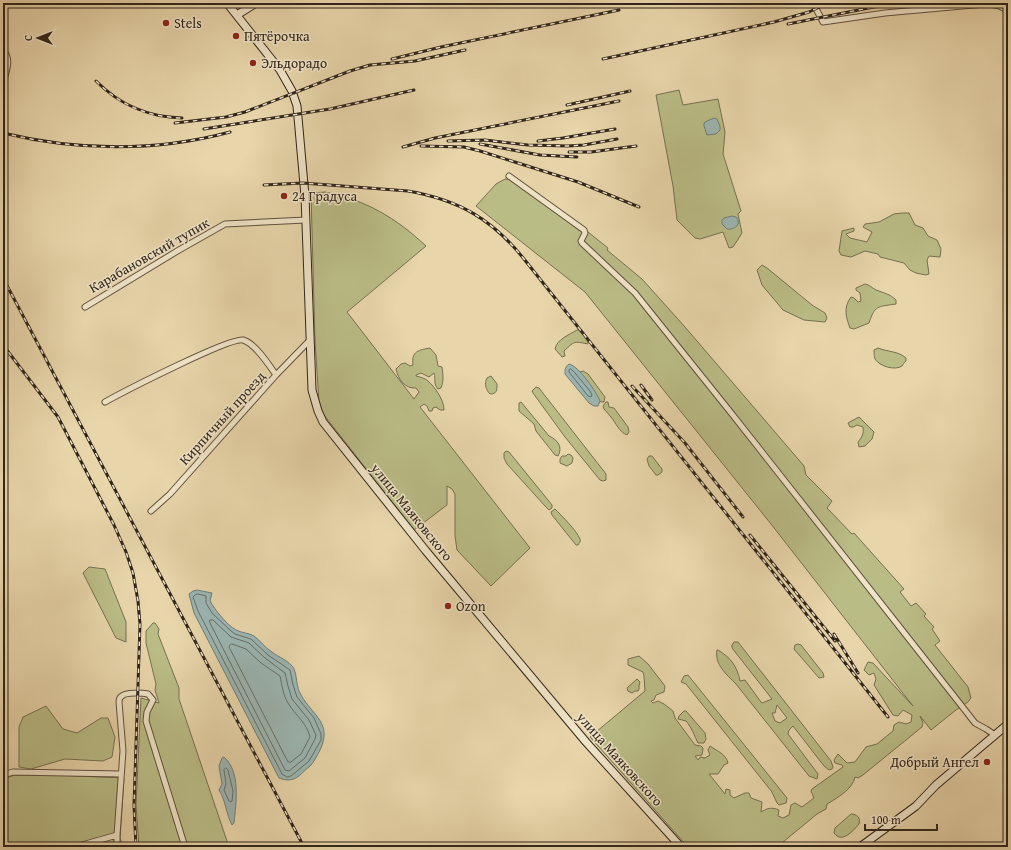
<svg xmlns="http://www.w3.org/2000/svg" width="1011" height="850" viewBox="0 0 1011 850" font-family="'Gentium Book Plus',serif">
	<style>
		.green { fill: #babc86; stroke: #767050; fill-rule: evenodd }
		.water { fill: #9bb6b3; stroke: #717c76 }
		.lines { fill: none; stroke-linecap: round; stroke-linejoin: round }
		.shore { stroke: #666e67; stroke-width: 1 }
		.street-casing { stroke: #5f513f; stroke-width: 7 }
		.secondary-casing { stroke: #31251b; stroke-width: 9 }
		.street { stroke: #f0e4c8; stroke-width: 5 }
		.secondary { stroke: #f0e4c8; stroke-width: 7 }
		.rail-casing { stroke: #31251b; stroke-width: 3 }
		.rail { stroke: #f0e4c8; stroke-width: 1.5; stroke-dasharray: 4.5; stroke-linecap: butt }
		.poi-dot { fill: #8f2418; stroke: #f0e4c8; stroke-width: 1.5 }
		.labels { text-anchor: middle; stroke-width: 3; stroke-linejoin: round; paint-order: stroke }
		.poi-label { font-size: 14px; fill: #31251b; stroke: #f0e4c8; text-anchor: start }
		.street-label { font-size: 14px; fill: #31251b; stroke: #f0e4c8 }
	</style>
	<rect width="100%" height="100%" fill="#e8d5aa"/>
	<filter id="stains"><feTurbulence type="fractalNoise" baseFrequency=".005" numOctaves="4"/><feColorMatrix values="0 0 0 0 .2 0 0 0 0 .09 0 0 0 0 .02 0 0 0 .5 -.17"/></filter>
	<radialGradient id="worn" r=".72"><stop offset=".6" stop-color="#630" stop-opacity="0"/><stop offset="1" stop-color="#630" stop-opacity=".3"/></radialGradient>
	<path class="green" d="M679 90 683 105 718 99 725 132 723 154 741 211 738 214 742 233 733 247 729 248 723 232 700 239 695 238 677 220 673 186 656 95Z
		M505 179 512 180 580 231 588 232 608 248 607 250 642 279 685 327 804 466 806 475 832 501 827 508 852 534 854 533 904 589 900 592 911 606 916 603 926 614 924 616 934 627 932 629 940 641 935 645 968 687 971 698 968 702 956 710 931 730 920 716 923 723 922 727 863 775 858 778 855 777C853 789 837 798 827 804L826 809 817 814 777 847H688L590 737 645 691 644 676 643 672 628 665V659L639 656 648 664 665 686 664 692 656 695 654 700 651 701 653 703 658 701 664 704 673 711 675 718 695 745 701 746 703 748 702 755 695 756 698 760 700 757 705 758 710 755 708 750 710 746C717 751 726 754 728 763L724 765 718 774H709L725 794 726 789 730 790V795L734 798 745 793H749L751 798 762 802 761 812C767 808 772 807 779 810L778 816 783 818 789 815 791 805 795 803 802 807 814 798 811 791 812 789 843 767 842 765 835 763 834 760 838 754 847 763 855 762 866 747 877 744 893 731 894 725 899 722 906 724 911 722 912 715 903 710 898 716 893 715 874 685 876 679 874 673 869 675 864 670 868 662 873 663 913 706 771 524 585 292 476 206 496 184Z
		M325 192C366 200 396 218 426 246L347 312 414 399 419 392 416 388C405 389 398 379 396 369L401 364 405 363 410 366 413 365C411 351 419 350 430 348L436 355 438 366 442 367C443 375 444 380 441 388L438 389C433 383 436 380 434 373L429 377 421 373 416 375V376C420 377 425 378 428 381 435 387 444 400 444 410H440L436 407 433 408 432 411H429L427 406 424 404 420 407 530 548 491 586 457 550 455 536V494L452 489 447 486V505L414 530 324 415 319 402 315 341 311 193Z
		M902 213H909L915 225 923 228 928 236 937 240 941 249 940 257 929 256 927 260 929 274 926 275 916 273 910 270 904 263 880 257 878 254 865 251 851 257 841 255 839 251 842 231 854 228V231L846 234 850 238 867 242 872 232 863 227 865 224 879 222 894 214Z
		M762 265 767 268 812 305 825 313 827 318 825 322 804 320 783 310 762 285 757 270Z
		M865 284C870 285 872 288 876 290 884 293 890 294 896 300V304C877 307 875 305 869 323L854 329 850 328C846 317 843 308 851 297L854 298 858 302 861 301 860 293 856 290V288Z
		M577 330H579C582 334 588 338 588 344 573 341 575 341 564 351L565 356 562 357 555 349C557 339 569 335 577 330Z
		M878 348C888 352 898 351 906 358V361C904 362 903 365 902 366 895 371 879 366 875 359 874 356 874 353 874 350Z
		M583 371 588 374 605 397 604 402H601L597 398 580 372Z
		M491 376 497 384C497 390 497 394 490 394 486 390 484 384 487 378Z
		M536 387 539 388 606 474V480L603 481 600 480 565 437 533 393 532 391Z
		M521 402 549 436C558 440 563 447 558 456L555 455 536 431 534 424 519 411V403Z
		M606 402H608L609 407 614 408 628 427 629 432 627 435C619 432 616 423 611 417 609 414 606 412 604 409L603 406Z
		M859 417 874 432 872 439 865 446 859 447 858 442C862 437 864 434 863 427L857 425 853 427H850L848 423Z
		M506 451 509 452 552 505V508L549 510 545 506 507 464 504 458V453Z
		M568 454 571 455 573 458 572 463 567 466 560 463V459L562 456H566Z
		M649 456H652L662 469V472L658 475H656L649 466 647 459Z
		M555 509C561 515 577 531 580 539 581 542 579 543 578 545H576L552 515 551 512Z
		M89 567 105 569 126 622V642L116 638 84 575 83 573Z
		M153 623H155L159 629 158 634 179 688V699L229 847H139L136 805 141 698 159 703 155 690 156 684 146 643V631Z
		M734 642H738L831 761 833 767 832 769 829 770 824 766 793 726 789 730 788 734 818 774 817 779 809 776 736 684C727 675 714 664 717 650H718C731 658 737 666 740 681L745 680 761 702 762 703 772 699 732 648V645ZM777 705 787 718 780 723 775 721 772 713H775Z
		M798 644 801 645 823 673 824 677 819 678 794 649 795 645Z
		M688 675 787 798 786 803 779 805 777 803 772 792 686 684 681 682 684 676Z
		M637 679 640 682 639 686V689L638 691H635L632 693 628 691 627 688Z
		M46 706 63 729 77 733 101 718H108L115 737 112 757 103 761 65 759 31 769 19 767V727L23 717Z
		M684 711H686L705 733 706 739 704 743H698C694 735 692 728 686 721L678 719 679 716Z
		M15 775H54L124 778 120 838 123 847H3V779Z
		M851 814C857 814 861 818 859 824 853 831 842 844 834 833L835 828Z"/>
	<path class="water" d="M714 118 717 119 720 126V130L716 134 707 135 704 126V123L707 121Z
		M732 216 736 217C742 224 735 230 727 229L722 224V220L724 218Z
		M569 364C579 366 597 393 600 401L598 406H594L589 403 565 374C565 369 565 367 569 364Z
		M197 590 212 593 210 601C215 610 227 625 236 630 242 633 249 633 254 636 260 640 265 648 272 652 278 657 290 661 294 669 297 675 296 687 301 695 312 715 333 723 320 750 317 756 314 762 310 766 299 775 295 784 279 778L194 613 189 594 193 591Z
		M224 757C241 772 236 803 234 823L232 825C226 814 226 801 219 790L222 784 219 766 222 758Z"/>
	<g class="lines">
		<path class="shore" d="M571 369 575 373 590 391 592 395 591 397 588 396 569 372V370Z
			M198 594 206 596V603L212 613 230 630 235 634 251 639 268 655 290 670 293 685 297 697 314 718 321 734V740L309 761 291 776 287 777 282 774 198 611 193 597 195 595Z
			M210 620H213L231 637 249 643 265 658 285 673 288 686 292 699 309 720 316 735 315 739 305 758 289 771 285 770 210 623Z
			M232 644 246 649 261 663 280 676C282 685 283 695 288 703 295 715 307 723 310 737L301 754 291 762H288L229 647 230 645Z
			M226 768 228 770 233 791 232 801 231 802 229 801 224 790 226 784 224 770Z"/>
		<g class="street-casing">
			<path id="street" d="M813 3 823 22 885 13 985 4C994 4 1003 5 1008 12
				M3 50C12 59 6 72 3 83
				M509 176 584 230 585 233 581 241 582 243 635 293 732 414 961 705 975 723 986 729 995 735
				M85 307 179 250 225 224 306 220
				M105 402C123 392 230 337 243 340 255 343 269 365 276 375
				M151 511 170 494 276 375 310 340
				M3 775 13 772 121 774
				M75 847 117 835
				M117 847V835L123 751 119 702C119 699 120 697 122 696 126 692 143 693 148 694L153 700 147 712 146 721 185 847"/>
		</g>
		<g class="secondary-casing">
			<path id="secondary" d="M227 3 280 70 292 91 297 106 305 196 312 390 318 411 323 422 426 551 586 742 681 847
				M237 15 256 3
				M860 847 916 806 936 785 1008 724"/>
		</g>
		<use href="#street" class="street"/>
		<use href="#secondary" class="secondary"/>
		<g class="rail-casing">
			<path id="rail" d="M788 24 894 3
				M392 59 441 47 619 10
				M603 59 774 22 809 12 828 3
				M96 81C120 105 147 117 182 118
				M567 105 630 91
				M175 123 226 117 245 112 350 71 370 65 415 61 465 50
				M204 129 330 109 414 90
				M3 133C77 151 156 152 230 132
				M448 141 485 140 528 145 568 146 584 145 617 139
				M538 141 563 138 615 129
				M480 144 540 155 577 157
				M421 146 464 147 480 151 578 182 639 207
				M403 147 435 138 619 101
				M569 152H591L636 146
				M264 185 303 183 408 191C459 200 492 219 524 259L888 717
				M3 278 304 847
				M3 345 58 417 114 525 126 552 133 573 138 601 140 624 134 806 136 847
				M641 385 652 400
				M632 386 685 443 743 517
				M750 535 835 641
				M834 634 858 673"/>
		</g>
		<use href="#rail" class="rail"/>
	</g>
	<g class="poi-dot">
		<circle cx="166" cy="23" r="4"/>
		<circle cx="236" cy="36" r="4"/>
		<circle cx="253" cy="63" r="4"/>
		<circle cx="284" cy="196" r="4"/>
		<circle cx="448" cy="606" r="4"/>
		<circle cx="987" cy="762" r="4"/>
	</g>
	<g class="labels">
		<g class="poi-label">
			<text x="174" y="28">Stels</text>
			<text x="244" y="41">Пятёрочка</text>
			<text x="261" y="68">Эльдорадо</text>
			<text x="292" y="201">24 Градуса</text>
			<text x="456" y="611">Ozon</text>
			<text x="979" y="767" text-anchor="end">Добрый Ангел</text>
		</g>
		<g class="street-label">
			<text transform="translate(149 255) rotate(-30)" y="5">Карабановский тупик</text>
			<text transform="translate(222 418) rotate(-48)" y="5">Кирпичный проезд</text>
			<text transform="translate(412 512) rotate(51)" y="5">улица Маяковского</text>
			<text transform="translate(620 759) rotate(48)" y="5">улица Маяковского</text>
		</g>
	</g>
	<rect width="1011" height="850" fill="none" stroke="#e8d5aa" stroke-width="16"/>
	<rect x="4" y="4" width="1003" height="842" fill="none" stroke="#31251b" stroke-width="2"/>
	<rect x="8" y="8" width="995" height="834" fill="none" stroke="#31251b"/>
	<g transform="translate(38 38) rotate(270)" stroke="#f0e4c8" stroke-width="3" paint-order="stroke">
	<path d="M0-3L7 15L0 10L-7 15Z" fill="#31251b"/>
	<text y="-6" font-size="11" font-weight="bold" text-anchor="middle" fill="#31251b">С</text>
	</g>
	<path d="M865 824v6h72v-6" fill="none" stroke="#31251b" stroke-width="2"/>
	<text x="871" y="824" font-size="12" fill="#31251b" stroke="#f0e4c8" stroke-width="3" paint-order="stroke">100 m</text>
	<rect width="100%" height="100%" filter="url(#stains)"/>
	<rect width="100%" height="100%" fill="url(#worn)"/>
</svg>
